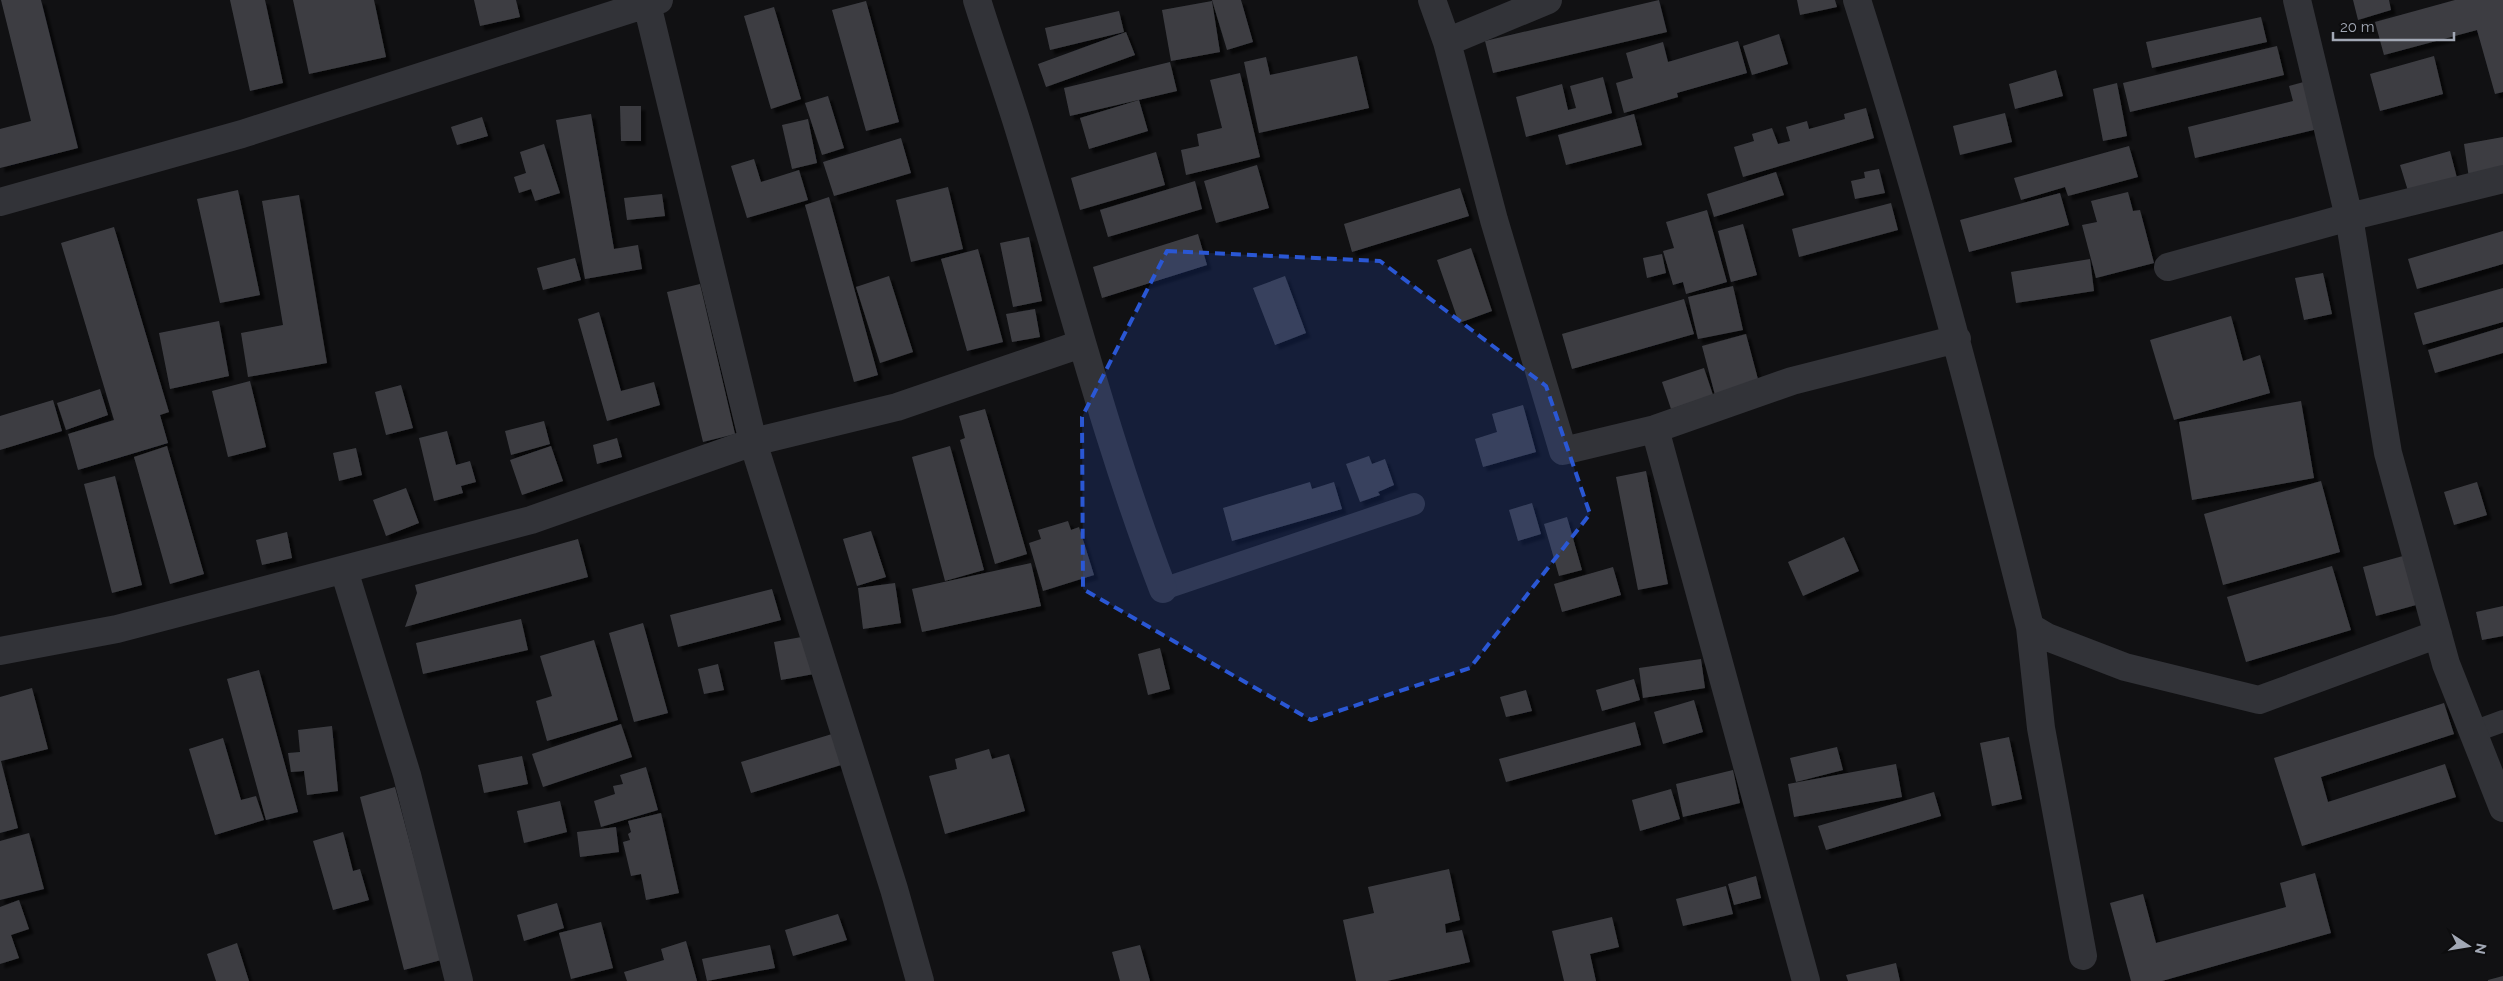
<svg xmlns="http://www.w3.org/2000/svg" width="2503" height="981" viewBox="0 0 2503 981" font-family="Raleway,sans-serif">
	<style>
		.building { fill: #3d3e43; filter: url(#shadow) }
		.lines { fill: none; stroke-linecap: round; stroke-linejoin: round }
		.lane { stroke: #323338; stroke-width: 22 }
		.street { stroke: #323338; stroke-width: 28 }
		.marked { fill: #2a57d4; fill-opacity: 0.2; stroke: #2a57d4; stroke-width: 4; stroke-dasharray: 10 6; stroke-linejoin: round }
	</style>
	<defs>
		<filter id="shadow"><feDropShadow dx="4.5" dy="4.5" stdDeviation="1" flood-color="#0009"/></filter>
	</defs>
	<rect width="100%" height="100%" fill="#111113"/>
	<path class="building" d="M1 0H41L78 148 0 168V129L31 121Z
		M230 0H265L283 83 250 91Z
		M293 0H374L386 57 309 74Z
		M474 0H516L520 17 480 26Z
		M1212 0H1241L1253 42 1227 50Z
		M1659 0 1667 32 1493 73 1485 41Z
		M1797 0H1835L1837 7 1800 15Z
		M2353 0H2389L2391 10 2358 20Z
		M2455 0H2503V92L2495 94 2477 30 2384 55 2375 22Z
		M866 1 899 122 866 131 832 10Z
		M1212 1 1220 52 1171 61 1162 10Z
		M774 7 801 99 771 109 744 16Z
		M1119 11 1124 32 1050 50 1045 28Z
		M2261 17 2267 42 2152 68 2146 42Z
		M1126 32 1135 55 1046 87 1038 64Z
		M1779 34 1788 64 1752 75 1743 46Z
		M1738 41 1747 73 1677 93 1678 97 1624 113 1616 83 1633 78 1626 53 1663 42 1668 62Z
		M2277 46 2284 75 2130 112 2123 83Z
		M1357 56 1369 108 1259 133 1244 62 1266 57 1270 75Z
		M2434 56 2443 94 2380 111 2370 74Z
		M1170 62 1177 91 1070 116 1064 88Z
		M2056 70 2063 96 2015 109 2009 84Z
		M1240 73 1260 157 1186 175 1181 150 1199 146 1197 134 1222 128 1210 80Z
		M1603 77 1612 113 1526 137 1516 97 1562 84 1568 110 1576 108 1570 86Z
		M2311 80 2322 128 2195 158 2188 127 2293 101 2289 86Z
		M2117 83 2127 136 2103 141 2093 89Z
		M828 96 844 148 822 155 805 103Z
		M1139 100 1148 131 1089 149 1080 118Z
		M620 106H641V141H621Z
		M1866 108 1874 138 1743 177 1734 147 1754 141 1752 134 1772 128 1778 144 1790 141 1786 127 1807 121 1809 129 1845 119 1844 114Z
		M2005 113 2012 142 1960 155 1953 126Z
		M591 114 614 249 638 245 642 269 585 279 556 120Z
		M1634 114 1642 145 1566 165 1558 135Z
		M482 117 488 136 457 145 451 127Z
		M808 119 817 163 792 169 782 125Z
		M2503 137V171L2469 178 2464 144Z
		M901 138 911 173 834 196 823 162Z
		M544 144 560 193 535 201 531 189 519 193 514 177 526 173 520 152Z
		M2129 146 2138 177 2068 196 2065 187 2021 200 2014 178Z
		M2450 151 2457 178 2408 191 2400 165Z
		M1156 152 1165 185 1080 210 1071 178Z
		M754 159 761 182 799 170 808 200 747 218 731 166Z
		M1257 165 1269 208 1216 223 1204 181Z
		M1879 169 1885 193 1855 199 1851 181 1865 178 1864 172Z
		M1776 172 1784 195 1714 217 1707 194Z
		M1195 181 1202 209 1108 237 1100 210Z
		M948 187 963 249 911 262 896 200Z
		M1460 188 1469 216 1352 252 1344 224Z
		M238 190 260 295 220 303 197 199Z
		M2128 192 2133 211 2140 210 2154 263 2096 278 2082 225 2097 222 2091 201Z
		M2060 193 2069 225 1969 252 1960 220Z
		M662 194 665 216 627 220 624 198Z
		M299 195 327 363 248 377 241 333 283 325 262 201Z
		M829 197 878 375 854 382 805 205Z
		M1891 203 1898 230 1799 257 1792 229Z
		M1707 210 1727 282 1686 294 1683 282 1673 285 1663 251 1674 248 1666 222Z
		M1743 224 1757 275 1731 282 1718 231Z
		M114 227 169 412 160 415 168 443 78 470 68 434 114 420 61 243Z
		M2503 231V264L2417 289 2408 259Z
		M1198 234 1207 265 1102 298 1093 267Z
		M1029 237 1042 301 1013 307 1000 243Z
		M1471 248 1492 311 1459 323 1437 260Z
		M978 249 1003 342 967 351 941 259Z
		M1662 254 1666 273 1647 278 1643 258Z
		M575 258 581 280 543 290 537 268Z
		M2090 259 2094 291 2016 303 2011 272Z
		M2323 273 2332 314 2304 320 2295 278Z
		M889 276 913 352 880 363 856 287Z
		M1285 276 1306 333 1275 345 1253 288Z
		M700 284 735 434 703 442 667 292Z
		M1733 286 1743 330 1698 339 1688 297Z
		M2503 288V322L2423 345 2414 313Z
		M1684 299 1694 334 1572 369 1562 334Z
		M1035 309 1040 337 1012 342 1006 314Z
		M599 312 621 391 654 382 660 405 607 421 578 319Z
		M2231 316 2243 361 2260 355 2270 393 2174 420 2150 340Z
		M219 321 229 376 170 389 159 333Z
		M2503 327V353L2435 373 2428 350Z
		M1746 334 1759 383 1715 395 1702 346Z
		M1704 368 1713 395 1671 409 1662 382Z
		M250 381 266 447 228 457 212 391Z
		M401 385 413 428 386 435 375 392Z
		M100 389 108 415 66 430 57 403Z
		M53 400 62 431 0 450V416Z
		M2301 401 2314 478 2192 500 2179 422Z
		M1523 405 1536 452 1483 467 1475 439 1497 432 1492 414Z
		M985 409 1027 554 995 564 960 440 965 438 959 416Z
		M544 421 550 444 511 455 505 431Z
		M447 431 456 465 470 461 476 482 461 486 463 493 434 501 419 438Z
		M617 438 622 457 597 464 593 445Z
		M167 446 204 574 170 584 134 457Z
		M551 446 563 481 522 495 510 460Z
		M950 446 984 570 945 581 912 457Z
		M356 448 362 475 339 481 333 453Z
		M1369 456 1372 464 1385 459 1394 485 1378 492 1380 495 1360 502 1346 464Z
		M1646 471 1668 584 1638 590 1616 477Z
		M115 476 142 585 112 593 84 484Z
		M2321 481 2340 552 2223 585 2204 514Z
		M1310 482 1312 489 1334 482 1342 509 1232 541 1223 508Z
		M2477 482 2487 515 2454 525 2444 492Z
		M406 488 419 523 386 536 373 500Z
		M1532 503 1541 534 1518 541 1509 510Z
		M1567 517 1582 570 1559 576 1544 524Z
		M1068 521 1071 530 1079 527 1094 575 1043 591 1029 543 1041 539 1038 530Z
		M871 531 886 577 857 586 843 539Z
		M287 532 292 558 262 565 256 540Z
		M1844 537 1859 571 1803 596 1788 562Z
		M578 539 588 577 405 627 417 593 415 585Z
		M2403 556 2416 605 2376 616 2363 567Z
		M1031 563 1041 606 922 632 912 589Z
		M2332 566 2351 630 2246 662 2227 597Z
		M1613 567 1621 595 1562 612 1554 584Z
		M895 583 901 623 863 629 858 588Z
		M772 589 781 620 678 647 670 615Z
		M2503 606V636L2482 640 2476 612Z
		M521 619 528 650 423 674 416 643Z
		M643 623 668 713 634 722 609 633Z
		M807 636 814 674 781 680 774 642Z
		M594 640 618 720 547 741 536 701 552 696 540 656Z
		M1160 648 1170 689 1148 695 1138 654Z
		M1701 659 1705 688 1643 698 1639 668Z
		M718 664 724 690 704 694 698 669Z
		M259 670 298 812 266 820 227 679Z
		M1634 679 1640 700 1602 711 1596 690Z
		M32 688 48 749 1 761 18 828 0 833V697Z
		M1526 690 1532 711 1506 717 1500 697Z
		M1694 700 1703 732 1663 744 1654 712Z
		M2444 703 2454 734 2321 777 2328 802 2445 764 2456 797 2302 846 2274 758Z
		M1635 722 1641 745 1506 782 1499 759Z
		M621 724 632 757 543 787 532 754Z
		M332 726 338 791 307 795 304 771 291 772 288 753 300 752 298 730Z
		M832 734 841 765 751 793 741 762Z
		M2009 737 2022 799 1992 806 1980 743Z
		M223 738 241 800 256 796 264 820 215 835 189 749Z
		M1837 747 1843 770 1796 782 1790 758Z
		M989 749 992 759 1009 754 1025 811 945 834 929 776 957 769 955 759Z
		M522 756 528 784 484 793 478 765Z
		M1896 764 1902 797 1794 817 1788 784Z
		M646 767 658 810 601 827 594 801 615 794 613 786 623 784 620 775Z
		M1733 770 1740 803 1683 817 1676 784Z
		M395 787 441 960 404 970 360 797Z
		M1671 789 1680 819 1640 831 1632 800Z
		M1934 792 1941 816 1826 850 1818 826Z
		M560 801 567 832 524 843 517 811Z
		M661 813 679 893 646 900 641 874 631 876 623 842 630 840 628 834 631 832 628 821Z
		M616 827 619 852 580 857 577 832Z
		M343 832 353 871 360 869 369 900 333 910 313 841Z
		M29 833 44 889 0 900V841Z
		M1449 869 1460 920 1445 924 1446 933 1462 930 1470 962 1387 981H1356L1343 920 1374 913 1368 887Z
		M2315 873 2331 933 2162 981H2131L2110 903 2143 894 2156 943 2286 907 2280 883Z
		M1756 876 1761 898 1734 905 1728 884Z
		M1726 886 1733 914 1683 926 1676 899Z
		M19 900 29 929 11 935 19 958 0 964V907Z
		M557 903 564 928 524 941 517 915Z
		M838 914 847 940 793 956 785 930Z
		M1612 917 1619 947 1590 954 1596 981H1564L1552 931Z
		M601 922 613 968 571 979 559 933Z
		M686 941 697 981H627L624 972 664 960 661 949Z
		M237 943 249 981H216L207 954Z
		M770 945 775 968 707 981 702 959Z
		M1140 945 1150 981H1120L1112 952Z
		M1896 963 1900 981H1848L1846 975Z
		M2503 976V981H2488V980Z"/>
	<g class="lines">
		<path class="lane" d="M1163 589 1414 504
			M2473 732 2503 721"/>
		<path class="street" d="M646 0 753 442 894 889 920 981
			M977 0C990 42 1005 84 1018 126 1066 281 1105 438 1163 589
			M1432 0 1447 42 1494 220 1563 451 1655 429 1792 381 1957 339
			M1857 0C1923 207 1977 417 2030 627L2047 637 2125 667 2259 700 2438 634
			M2297 0 2349 217 2388 453 2446 664 2503 808
			M1447 42 1548 0
			M0 202 242 134 659 0
			M2168 267 2349 217 2503 179
			M1655 429 1806 981
			M344 570 407 775 459 981
			M2030 627 2041 728 2083 956
			M0 651 117 629 531 520 753 442 897 407 1081 344"/>
	</g>
	<path class="marked" d="M1167 251 1380 261 1546 386 1590 514 1470 668 1311 720 1083 589 1082 417Z"/>
	<g transform="translate(2468 946) rotate(102)" stroke="#0d0d0e" stroke-width="4" paint-order="stroke">
	<path d="M0-4L9 19L0 12L-9 19Z" fill="#a2a8b5"/>
	<text y="-8" font-size="14" font-weight="bold" text-anchor="middle" fill="#a2a8b5">N</text>
	</g>
	<path d="M2333 32v8h121v-8" fill="none" stroke="#a2a8b5" stroke-width="2.5"/>
	<text x="2340" y="32" font-size="15" fill="#a2a8b5" stroke="#0d0d0e" stroke-width="4" paint-order="stroke">20 m</text>
</svg>
